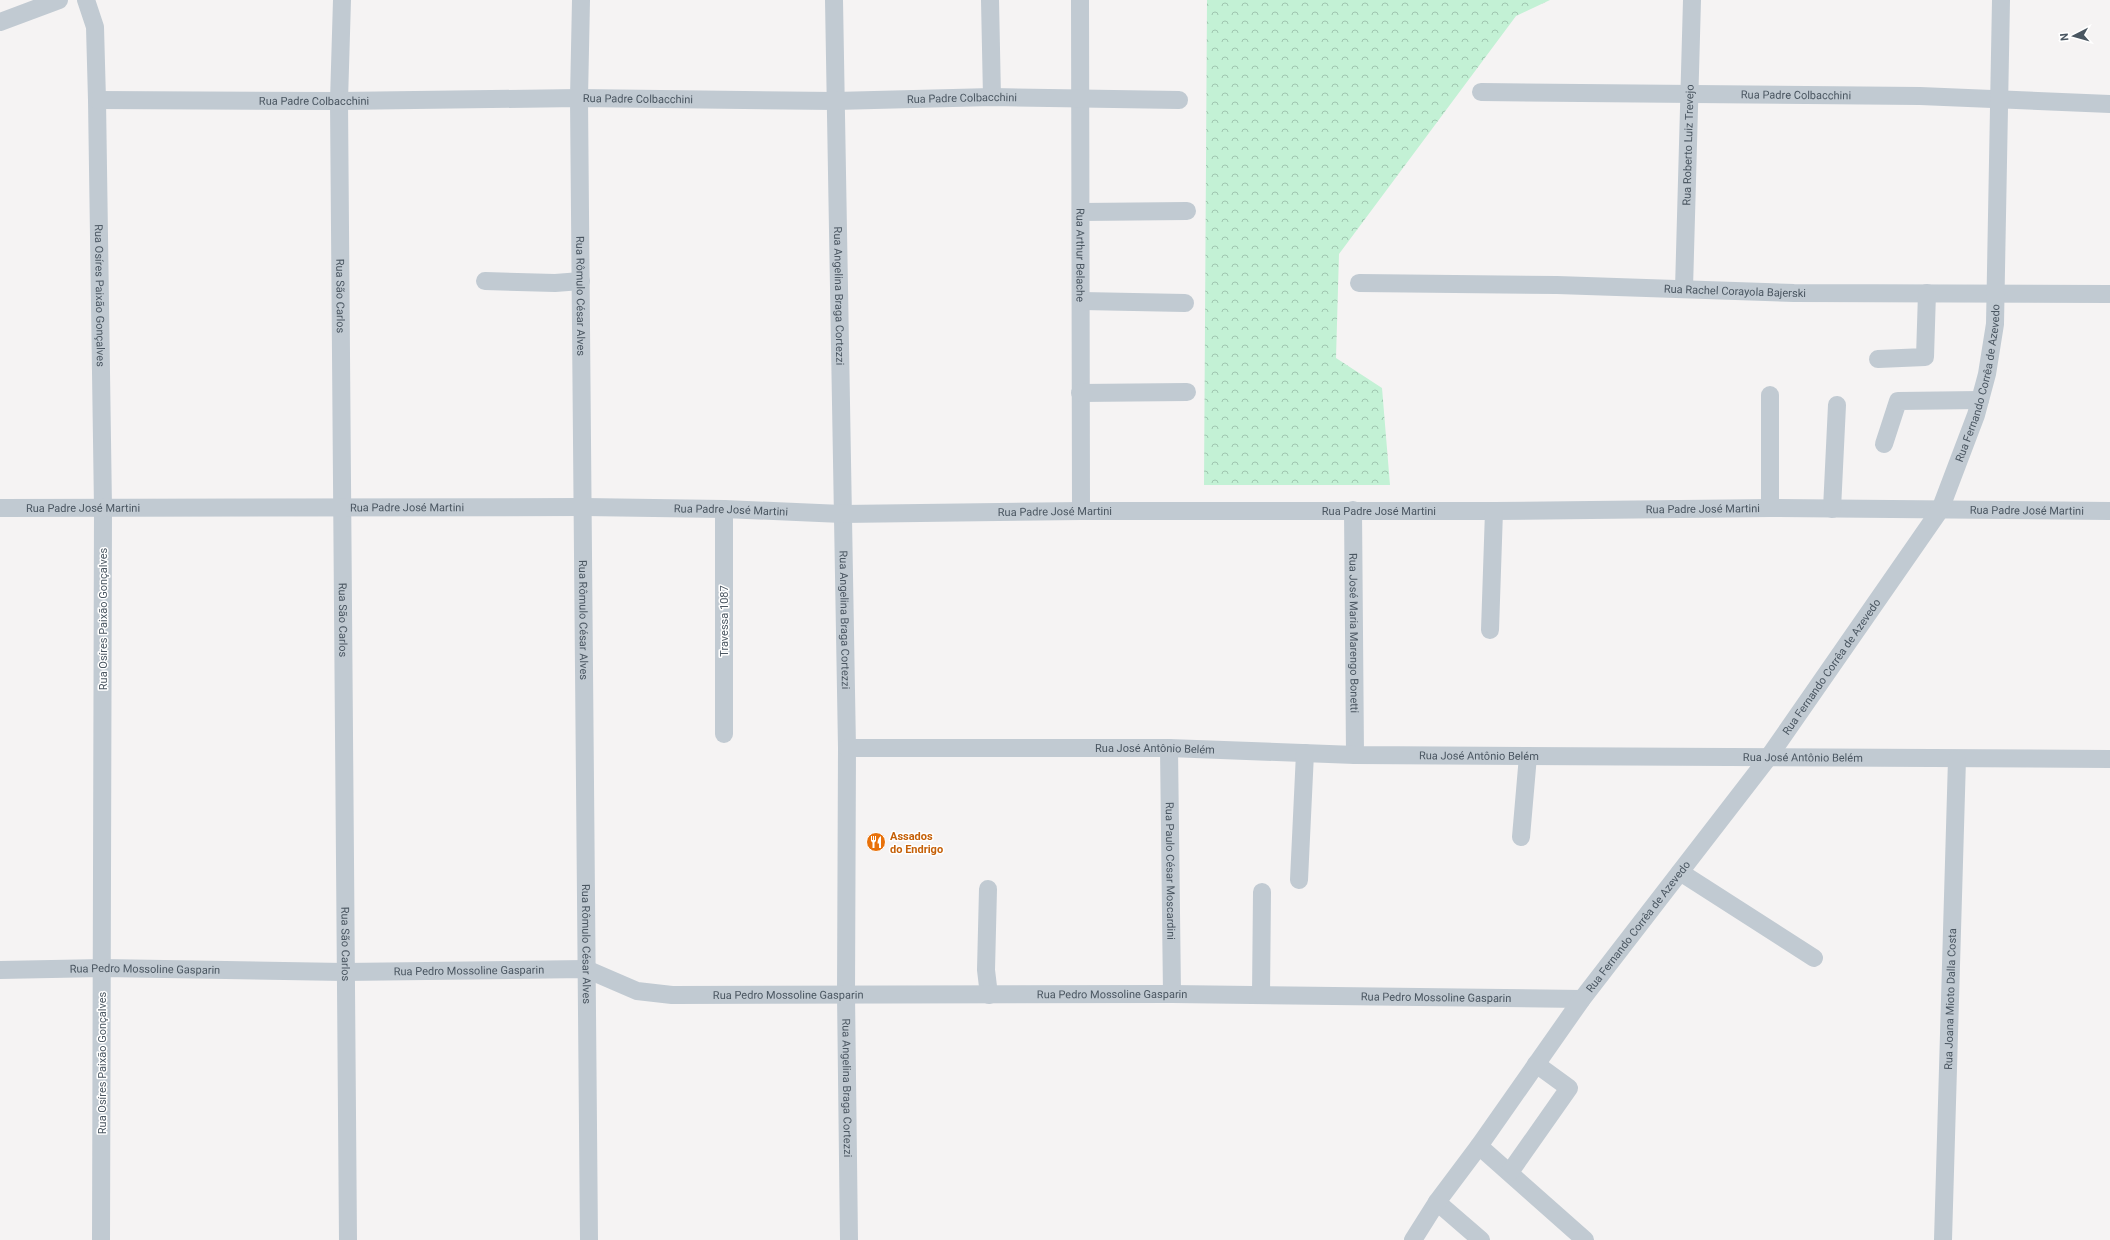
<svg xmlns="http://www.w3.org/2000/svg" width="2110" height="1240" viewBox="0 0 2110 1240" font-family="Roboto,sans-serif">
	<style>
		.forest { fill: url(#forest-crowns) }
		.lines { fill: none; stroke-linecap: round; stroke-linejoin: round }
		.minor { stroke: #c1cad2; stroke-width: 18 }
		.labels { text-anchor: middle; stroke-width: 3; stroke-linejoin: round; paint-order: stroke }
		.street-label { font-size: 11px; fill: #4a5661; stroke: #fff }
		.food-label { font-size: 11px; font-weight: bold; fill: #c56008; stroke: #fff; text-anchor: start }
	</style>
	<defs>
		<pattern id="forest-crowns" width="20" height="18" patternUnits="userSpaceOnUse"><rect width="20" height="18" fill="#c3f1d5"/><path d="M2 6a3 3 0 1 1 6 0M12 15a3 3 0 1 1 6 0" fill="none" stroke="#a0c6b0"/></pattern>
	</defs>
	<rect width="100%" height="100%" fill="#f5f3f3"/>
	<path class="forest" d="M1207 0H1550L1516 16 1339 254 1336 358 1382 388 1390 485H1204Z"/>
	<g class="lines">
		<g class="minor">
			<path id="s1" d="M86 0 95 27 97 100 103 508 101 1240"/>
			<path id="s2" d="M342 0 339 101 348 1240"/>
			<path id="s3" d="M581 0 579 98 589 1240"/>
			<path id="s4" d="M834 0 847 748 846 995 849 1240"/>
			<path d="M990 0 992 97"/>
			<path id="s5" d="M1080 0 1081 511"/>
			<path d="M0 22 59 0"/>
			<path id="s6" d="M1481 92 1920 96 2110 104"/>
			<path id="s7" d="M97 100 339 101 579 98 835 101 992 97 1179 100"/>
			<path d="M1081 212 1187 211"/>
			<path d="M485 281 555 283 581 281"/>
			<path id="s8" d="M1359 283 1557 285 1794 293 2110 294"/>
			<path id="s9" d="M1684 289 1692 0"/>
			<path d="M1082 301 1185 303"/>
			<path d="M1878 359 1925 357 1927 293"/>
			<path d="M1080 393 1187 392"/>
			<path d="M1770 395V508"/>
			<path d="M1884 444 1898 401 1980 400"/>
			<path id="s10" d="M0 508 584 507 724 509 842 514 1081 511H1494L1770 508 2110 511"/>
			<path d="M1832 509 1837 405"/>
			<path id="s11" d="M1353 510 1355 755"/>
			<path d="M1490 630 1494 511"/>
			<path d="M724 734V509"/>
			<path id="s12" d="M847 748H1169L1355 755 2110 759"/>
			<path id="s13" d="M1169 748 1172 994"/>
			<path d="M1521 837 1528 756"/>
			<path d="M1680 872 1814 958"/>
			<path d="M1299 880 1305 753"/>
			<path d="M988 889 986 970 989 995"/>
			<path id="s14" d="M0 970 103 968 344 972 586 969 637 991 672 995 1172 994 1582 999"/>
			<path d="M1261 995 1262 892"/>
			<path d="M1479 1146 1585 1240"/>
			<path d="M1510 1172 1569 1088 1536 1064"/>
			<path d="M1437 1202 1481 1240"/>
			<path id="s15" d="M1413 1240 1437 1202 1479 1146 1582 999 1768 758 1940 510 1976 415 1987 374 1995 324 2001 0"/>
			<path id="s16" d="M1943 1240 1957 759"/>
		</g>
	</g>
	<defs>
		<g id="restaurant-disc" transform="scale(1)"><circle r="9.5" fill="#e8710a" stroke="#fff"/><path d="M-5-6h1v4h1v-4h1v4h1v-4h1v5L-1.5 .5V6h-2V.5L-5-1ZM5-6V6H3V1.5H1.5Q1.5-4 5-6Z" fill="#fff"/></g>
	</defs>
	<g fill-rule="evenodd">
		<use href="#restaurant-disc" x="876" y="842"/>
	</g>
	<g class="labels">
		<g class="street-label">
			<text dy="4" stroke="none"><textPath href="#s6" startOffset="315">Rua Padre Colbacchini</textPath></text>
			<text dy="4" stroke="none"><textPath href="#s7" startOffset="865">Rua Padre Colbacchini</textPath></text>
			<text dy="4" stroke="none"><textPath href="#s7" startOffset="541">Rua Padre Colbacchini</textPath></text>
			<text dy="4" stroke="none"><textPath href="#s7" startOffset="217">Rua Padre Colbacchini</textPath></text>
			<text dy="4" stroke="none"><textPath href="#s9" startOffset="144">Rua Roberto Luiz Trevejo</textPath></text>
			<text dy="4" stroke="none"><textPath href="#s5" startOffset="255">Rua Arthur Belache</textPath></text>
			<text dy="4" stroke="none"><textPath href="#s8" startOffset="376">Rua Rachel Corayola Bajerski</textPath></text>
			<text dy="4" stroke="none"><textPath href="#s1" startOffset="297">Rua Osíres Paixão Gonçalves</textPath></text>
			<text dy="4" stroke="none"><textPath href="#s2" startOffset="296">Rua São Carlos</textPath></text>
			<text dy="4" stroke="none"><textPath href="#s3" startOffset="296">Rua Rômulo César Alves</textPath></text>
			<text dy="4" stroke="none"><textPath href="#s4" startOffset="296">Rua Angelina Braga Cortezzi</textPath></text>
			<text dy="4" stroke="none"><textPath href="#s15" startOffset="1034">Rua Fernando Corrêa de Azevedo</textPath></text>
			<text dy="4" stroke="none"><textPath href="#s10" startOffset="83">Rua Padre José Martini</textPath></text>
			<text dy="4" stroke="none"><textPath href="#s10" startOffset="407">Rua Padre José Martini</textPath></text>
			<text dy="4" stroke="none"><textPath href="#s10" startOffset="1703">Rua Padre José Martini</textPath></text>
			<text dy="4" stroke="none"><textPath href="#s10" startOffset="731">Rua Padre José Martini</textPath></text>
			<text dy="4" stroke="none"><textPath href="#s10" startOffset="1379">Rua Padre José Martini</textPath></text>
			<text dy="4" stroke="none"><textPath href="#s10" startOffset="1055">Rua Padre José Martini</textPath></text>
			<text dy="4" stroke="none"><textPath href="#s10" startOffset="2027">Rua Padre José Martini</textPath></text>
			<text transform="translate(103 619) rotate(-90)" y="4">Rua Osíres Paixão Gonçalves</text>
			<text dy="4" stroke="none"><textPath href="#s2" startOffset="620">Rua São Carlos</textPath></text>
			<text dy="4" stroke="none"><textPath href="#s3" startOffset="620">Rua Rômulo César Alves</textPath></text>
			<text dy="4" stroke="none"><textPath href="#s4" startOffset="620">Rua Angelina Braga Cortezzi</textPath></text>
			<text transform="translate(724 621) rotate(-90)" y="4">Travessa 1087</text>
			<text dy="4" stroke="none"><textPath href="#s11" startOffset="123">Rua José Maria Marengo Bonetti</textPath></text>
			<text dy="4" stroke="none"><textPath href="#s15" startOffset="710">Rua Fernando Corrêa de Azevedo</textPath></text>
			<text dy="4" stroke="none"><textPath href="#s12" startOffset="308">Rua José Antônio Belém</textPath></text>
			<text dy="4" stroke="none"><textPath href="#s12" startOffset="632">Rua José Antônio Belém</textPath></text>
			<text dy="4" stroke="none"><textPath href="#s12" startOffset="956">Rua José Antônio Belém</textPath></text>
			<text dy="4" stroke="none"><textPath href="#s13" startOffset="123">Rua Paulo César Moscardini</textPath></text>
			<text dy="4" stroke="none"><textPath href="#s15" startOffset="386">Rua Fernando Corrêa de Azevedo</textPath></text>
			<text dy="4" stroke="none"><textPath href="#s2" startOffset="944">Rua São Carlos</textPath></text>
			<text dy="4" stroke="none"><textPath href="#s3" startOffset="944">Rua Rômulo César Alves</textPath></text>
			<text dy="4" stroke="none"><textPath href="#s14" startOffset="145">Rua Pedro Mossoline Gasparin</textPath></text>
			<text dy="4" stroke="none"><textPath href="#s14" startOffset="469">Rua Pedro Mossoline Gasparin</textPath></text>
			<text dy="4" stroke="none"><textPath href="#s14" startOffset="1117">Rua Pedro Mossoline Gasparin</textPath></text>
			<text dy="4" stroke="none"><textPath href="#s14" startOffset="793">Rua Pedro Mossoline Gasparin</textPath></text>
			<text dy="4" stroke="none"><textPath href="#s14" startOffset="1441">Rua Pedro Mossoline Gasparin</textPath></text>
			<text dy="4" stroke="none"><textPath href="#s16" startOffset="241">Rua Joana Mioto Dalla Costa</textPath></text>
			<text transform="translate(102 1063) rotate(-90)" y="4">Rua Osíres Paixão Gonçalves</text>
			<text dy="4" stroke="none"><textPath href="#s4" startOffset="1088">Rua Angelina Braga Cortezzi</textPath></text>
		</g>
		<g class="food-label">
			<text x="890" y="840">Assados<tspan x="890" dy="13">do Endrigo</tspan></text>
		</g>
	</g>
	<g transform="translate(2074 36) rotate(264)" stroke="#ffffff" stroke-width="3" paint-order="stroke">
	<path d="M0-3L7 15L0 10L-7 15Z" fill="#4a5661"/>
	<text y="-6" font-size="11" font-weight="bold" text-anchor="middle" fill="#4a5661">N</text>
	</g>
</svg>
